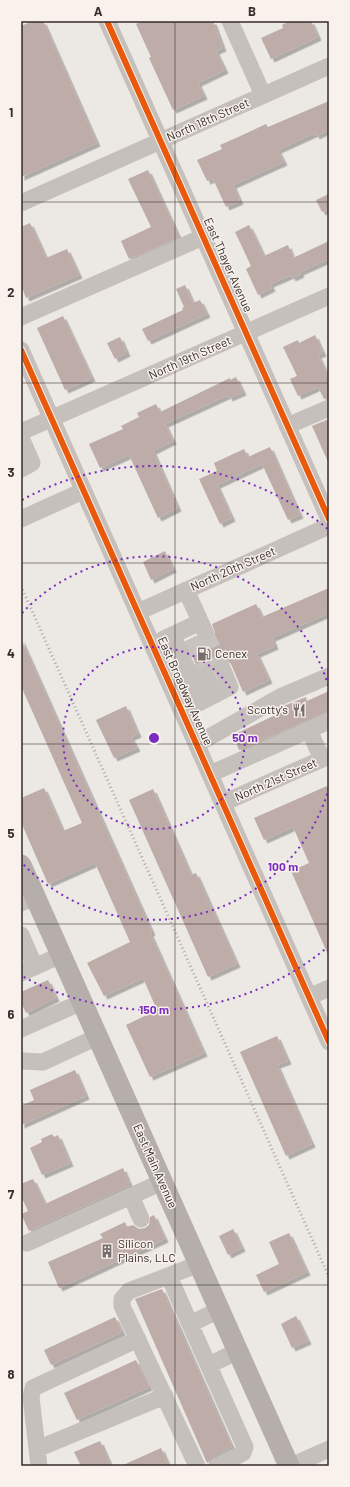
<svg xmlns="http://www.w3.org/2000/svg" width="350" height="1487" viewBox="0 0 350 1487" font-family="Barlow,sans-serif">
	<style>
		.building { fill: #beaca8; filter: url(#shadow) }
		.lines { fill: none; stroke-linecap: round; stroke-linejoin: round }
		.minor-tunnel { stroke: #c8c3bf; stroke-width: 17; stroke-dasharray: 17 8; stroke-linecap: butt }
		.minor { stroke: #c6c0bc; stroke-width: 17 }
		.major { stroke: #b5aeab; stroke-width: 21 }
		.rail { stroke: #ada9a7; stroke-width: 3; stroke-dasharray: 1 3; stroke-linecap: butt }
		.cycleway-casing { stroke: #f8f1ec; stroke-width: 8 }
		.cycleway { stroke: #e8590c; stroke-width: 6 }
		.grid { fill: none; stroke: #362d2b; stroke-width: 1; stroke-opacity: 0.55 }
		.ring { fill: none; stroke: #7b2cbf; stroke-width: 2; stroke-dasharray: 2 4 }
		.labels { text-anchor: middle; stroke-width: 3; stroke-linejoin: round; paint-order: stroke }
		.street-label { font-size: 12px; fill: #362d2b; stroke: #f8f1ec }
		.poi-label { font-size: 12px; fill: #362d2b; stroke: #f8f1ec; text-anchor: start }
		.centre { fill: #7b2cbf; stroke: #f8f1ec; stroke-width: 2 }
		.ring-label { font-size: 12px; text-anchor: middle; font-weight: bold; fill: #7b2cbf; stroke: #f8f1ec; stroke-width: 3; stroke-linejoin: round; paint-order: stroke }
		.neatline { fill: none; stroke: #362d2b; stroke-width: 1.5 }
		.grid-label { font-size: 13px; text-anchor: middle; font-weight: bold; fill: #362d2b }
	</style>
	<defs>
		<filter id="shadow"><feDropShadow dx="3.5" dy="3.5" stdDeviation="0" flood-color="#0004"/></filter>
	</defs>
	<rect width="100%" height="100%" fill="#ece8e4"/>
	<path class="building" d="M33 21H43L97 143 21 177V26Z
		M143 21H213L223 48 216 51 225 70 198 83 204 96 173 110 149 58 151 57 136 24Z
		M289 21H311L318 37 271 59 261 38 283 28 282 25Z
		M329 101V130L316 136 315 133 278 150 284 162 233 185 240 201 226 207 213 179 207 181 197 160 222 149 220 145 236 138 266 124 268 127Z
		M148 170 179 237 129 259 121 241 151 227 128 179Z
		M329 194V209L322 212 316 200Z
		M30 223 46 258 67 249 79 275 26 298 21 285V227Z
		M249 225 264 256 288 245 293 258 329 241V259L300 272 301 274 292 278 291 275 270 284 272 288 258 295 246 269 251 266 235 232Z
		M185 285 193 303 200 300 207 314 148 341 142 329 183 310 182 308 184 307 176 289Z
		M63 316 92 378 65 390 37 328Z
		M315 335 323 353 318 355 329 378V398L324 399 318 387 298 396 290 379 297 376 283 347 298 340 299 343Z
		M120 337 127 353 115 359 107 343Z
		M236 377 243 392 229 398 228 395 165 424 173 441 153 451 178 508 158 518 129 455 100 468 89 444 123 429 121 426 139 417 137 413 156 404 160 412 230 378V380Z
		M329 419V464L312 426Z
		M270 447 300 515 288 520 262 464 217 485 232 518 220 524 199 479 217 471 214 463 244 449 248 457Z
		M165 551 173 569 151 580 143 562Z
		M329 588V613L272 638 275 646 257 654 269 680 243 692 231 664 228 660 223 658 218 659 214 662 212 667 207 665 202 666 198 669 186 641 196 636 199 640 204 642 209 641 213 638 215 633 212 624 256 604 262 617Z
		M21 639 152 932 150 933 204 1053 150 1077 126 1025 157 1010 143 978 104 996 87 963 130 942 95 863 48 884 21 822V798L44 788 63 831 82 823 21 686Z
		M329 691V711L239 750 233 735 286 710 284 706 286 705 306 697 307 701Z
		M126 706 138 734 131 737 137 748 114 758 96 720Z
		M327 786 329 791V957L291 871 309 863 293 827 264 840 254 818Z
		M153 789 191 875 196 873 237 964 208 977 129 800Z
		M48 980 56 998 26 1013 21 1002V992Z
		M277 1036 288 1061 277 1065 312 1144 286 1156 240 1052Z
		M75 1070 86 1096 21 1125V1106L34 1100 30 1090Z
		M52 1134 54 1137 58 1135 70 1163 42 1175 30 1148 42 1142 41 1139Z
		M123 1168 130 1185 29 1231 21 1214 28 1211 21 1196V1184L33 1179 45 1204Z
		M154 1215 165 1239 59 1288 48 1262 103 1238 100 1234 125 1222 127 1227 133 1225 139 1229 145 1228 149 1225 150 1217Z
		M233 1229 242 1248 228 1255 219 1236Z
		M289 1233 307 1272 264 1292 256 1275 279 1264 269 1242Z
		M162 1289 232 1447 213 1457 207 1463 135 1299Z
		M296 1316 308 1341 292 1348 281 1324Z
		M115 1317 122 1332 51 1365 44 1350Z
		M136 1360 149 1387 77 1420 64 1393Z
		M100 1441 111 1466H81L74 1452Z
		M161 1448 169 1466H121Z"/>
	<g class="lines">
		<path class="minor-tunnel" d="M205 633 222 668
			M190 639 206 675"/>
		<path class="minor" d="M107 21 329 519
			M230 21 263 95
			M21 203 329 66
			M21 317 203 237
			M21 350 329 1042
			M287 426 329 408
			M21 432 329 296
			M21 438 32 463 21 469
			M21 519 83 491
			M186 590 205 632
			M138 612 329 526
			M172 635 202 701
			M162 640 200 622
			M206 675 215 695
			M183 711 230 687 222 668
			M309 730 322 759
			M197 744 282 696 329 676
			M210 774 329 721
			M223 803 329 756
			M21 903 35 897
			M21 935 35 967
			M21 973 61 955
			M309 997 329 988
			M21 1029 82 1002
			M21 1061 43 1062 97 1037
			M131 1196 141 1219
			M27 1243 162 1182
			M169 1276 190 1324 219 1310
			M190 1324 245 1447 243 1453 217 1466
			M209 1365 238 1351
			M37 1449 165 1396
			M39 1466 31 1397 33 1388 138 1339
			M197 1466 122 1306V1299L129 1291 199 1264
			M291 1466 329 1449"/>
		<path class="major" d="M21 865 289 1466"/>
		<path class="rail" d="M21 586 329 1277"/>
		<g class="cycleway-casing">
			<path id="cycleway" d="M107 21 329 519
				M21 350 329 1042"/>
		</g>
		<use href="#cycleway" class="cycleway"/>
	</g>
	<path class="grid" d="M175 21V1466M21 202H329M21 383H329M21 563H329M21 744H329M21 924H329M21 1104H329M21 1285H329"/>
	<g class="ring">
		<circle cx="154" cy="738" r="91"/>
		<path d="M329 788A182 182 0 0 1 22 863M22 613A182 182 0 0 1 329 688"/>
		<path d="M329 946A272 272 0 0 1 22 976M22 500A272 272 0 0 1 329 530"/>
	</g>
	<defs>
		<g id="fuel-bare" transform="scale(1.08)"><path d="M-5.5-6h7V0h2V4h1.3V-2.5L3-4.5l.8-.8L6-3V5H2.5V1h-1V6h-7ZM-4.2-4.7v3.2H.2V-4.7Z" fill="#766e6c" stroke="#f8f1ec" stroke-width="2.5" paint-order="stroke"/></g>
		<g id="restaurant-bare" transform="scale(1.08)"><path d="M-5-6h1v4h1v-4h1v4h1v-4h1v5L-1.5 .5V6h-2V.5L-5-1ZM5-6V6H3V1.5H1.5Q1.5-4 5-6Z" fill="#766e6c" stroke="#f8f1ec" stroke-width="2.5" paint-order="stroke"/></g>
		<g id="building-bare" transform="scale(1.08)"><path d="M-4-6H4V6H1V3H-1V6H-4ZM-2.5-4.3h1.7v1.8h-1.7ZM.8-4.3h1.7v1.8H.8ZM-2.5-1h1.7V.8h-1.7ZM.8-1h1.7V.8H.8Z" fill="#766e6c" stroke="#f8f1ec" stroke-width="2.5" paint-order="stroke"/></g>
	</defs>
	<g fill-rule="evenodd">
		<use href="#fuel-bare" x="204" y="654"/>
		<use href="#restaurant-bare" x="299" y="710"/>
		<use href="#building-bare" x="107" y="1251"/>
	</g>
	<g class="labels">
		<g class="street-label">
			<text transform="translate(208 120) rotate(-24)" y="4">North 18th Street</text>
			<text transform="translate(228 265) rotate(66)" y="4">East Thayer Avenue</text>
			<text transform="translate(190 358) rotate(-24)" y="4">North 19th Street</text>
			<text transform="translate(233 569) rotate(-24)" y="4">North 20th Street</text>
			<text transform="translate(185 691) rotate(66)" y="4">East Broadway Avenue</text>
			<text transform="translate(276 780) rotate(-24)" y="4">North 21st Street</text>
			<text transform="translate(155 1166) rotate(66)" y="4">East Main Avenue</text>
		</g>
		<g class="poi-label">
			<text x="215" y="658">Cenex</text>
			<text x="288" y="714" text-anchor="end">Scotty's</text>
			<text x="118" y="1248">Silicon<tspan x="118" dy="14">Plains, LLC</tspan></text>
		</g>
	</g>
	<circle cx="154" cy="738" r="6" class="centre"/>
	<g class="ring-label">
		<text x="245" y="742">50 m</text>
		<text x="283" y="871">100 m</text>
		<text x="154" y="1014">150 m</text>
	</g>
	<rect width="350" height="1487" fill="none" stroke="#f8f1ec" stroke-width="44"/>
	<rect x="22" y="22" width="306" height="1443" class="neatline"/>
	<g class="grid-label">
		<text x="98" y="16">A</text>
		<text x="252" y="16">B</text>
		<text x="11" y="117">1</text>
		<text x="11" y="297">2</text>
		<text x="11" y="477">3</text>
		<text x="11" y="658">4</text>
		<text x="11" y="838">5</text>
		<text x="11" y="1019">6</text>
		<text x="11" y="1199">7</text>
		<text x="11" y="1379">8</text>
	</g>
</svg>
